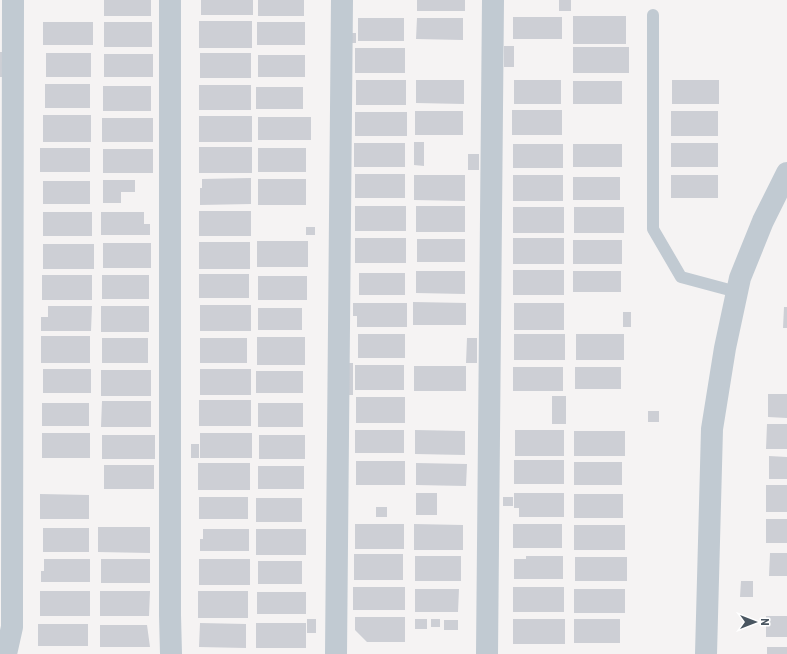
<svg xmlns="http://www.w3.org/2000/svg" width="787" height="654" viewBox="0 0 787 654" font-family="Barlow,sans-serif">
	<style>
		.building { fill: #cdcfd5 }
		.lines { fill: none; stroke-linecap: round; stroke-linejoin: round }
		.service { stroke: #c1cad2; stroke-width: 12 }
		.minor { stroke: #c1cad2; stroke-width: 22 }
		.tertiary { stroke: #c1cad2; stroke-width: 22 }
	</style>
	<rect width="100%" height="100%" fill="#f5f3f3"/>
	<path class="building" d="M104 0H151V16H104Z
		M201 0H253V15H201Z
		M258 0H304V16H258Z
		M417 0H465V11H417Z
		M559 0H571V11H559Z
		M573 16H626V44H573Z
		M513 17H562V39H513Z
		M358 18H404V41H358Z
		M417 18H463V40L416 39Z
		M199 21H252V48H199Z
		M43 22H93V45H43Z
		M104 22H152V47H104Z
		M257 22H305V45H257Z
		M346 33H356V43H346Z
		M504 46H514V67H504Z
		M573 47H629V73H573Z
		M355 48H405V73H355Z
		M0 52H3V77H0Z
		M46 53H91V77H46Z
		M200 53H251V78H200Z
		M104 54H153V77H104Z
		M258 55H305V77H258Z
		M356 80H406V105H356Z
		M416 80H464V104L416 103Z
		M514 80H561V104H514Z
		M672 80H719V104H672Z
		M573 81H622V104H573Z
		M45 84H90V108H45Z
		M199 85H251V110H199Z
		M103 86H151V111H103Z
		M256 87H303V109H256Z
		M512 110H562V135H512Z
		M415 111H463V135H415Z
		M671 111H718V136H671Z
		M355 112H407V136H355Z
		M43 115H91V142H43Z
		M199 116H252V142H199Z
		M258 117H311V140H258Z
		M102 118H153V142H102Z
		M414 142H424V166L414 165Z
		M354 143H405V167H354Z
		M671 143H718V167H671Z
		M513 144H563V168H513Z
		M573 144H622V167H573Z
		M199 147H252V173H199Z
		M40 148H90V172H40Z
		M258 148H306V172H258Z
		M103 149H153V173H103Z
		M468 154H479V170H468Z
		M355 174H405V198H355Z
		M414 175H465V201L414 200Z
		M513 175H563V201H513Z
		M671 175H718V198H671Z
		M573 177H620V200H573Z
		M251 178V204L200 205V188H202V179Z
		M258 179H306V205H258Z
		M103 180H135V192H121V203H103Z
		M43 181H90V204H43Z
		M355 206H406V231H355Z
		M416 206H465V232H416Z
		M513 207H564V233H513Z
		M574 207H624V233H574Z
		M199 211H251V236H199Z
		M43 212H92V236H43Z
		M101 212H144V224H150V235H101Z
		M306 227H315V235H306Z
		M355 238H406V263H355Z
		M513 238H564V264H513Z
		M417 239H465V262H417Z
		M573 240H622V264H573Z
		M257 241H308V267H257Z
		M199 242H250V269H199Z
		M103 243H151V268H103Z
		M43 244H94V269H43Z
		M513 270H564V295H513Z
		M416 271H465V294L416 293Z
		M573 271H621V292H573Z
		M359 273H405V295H359Z
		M199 274H249V298H199Z
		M42 275H92V300H42Z
		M102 275H149V299H102Z
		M258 276H307V300H258Z
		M413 302 466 303V325H413Z
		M353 303H407V327H357V316H353Z
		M514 303H564V330H514Z
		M200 305H251V331H200Z
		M48 306H92L91 331H41V317H48Z
		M101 306H149V332H101Z
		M784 307H787V328H783Z
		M258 308H302V330H258Z
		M623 312H631V327H623Z
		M358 334H405V358H358Z
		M514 334H565V360H514Z
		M576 334H624V360H576Z
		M41 336H90V363H41Z
		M257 337H305V365H257Z
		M102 338H148V363H102Z
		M200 338H247V363H200Z
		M467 338H477V363H466Z
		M343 363H353V395H343Z
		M355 365H404V390H355Z
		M414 366H466V391H414Z
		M513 367H563V391H513Z
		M575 367H621V389H575Z
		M43 369H91V393H43Z
		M200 369H251V395H200Z
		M101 370H151V396H101Z
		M256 371H303V393H256Z
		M768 394H787V418L768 417Z
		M552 396H566V424H552Z
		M356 397H405V423H356Z
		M199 400H251V426H199Z
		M102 401H151V427H101Z
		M42 403H89V426H42Z
		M258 403H303V427H258Z
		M648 411H659V422H648Z
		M767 424H787V449H766Z
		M355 430H404V453H355Z
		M415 430 465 431V455L415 454Z
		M515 430H564V456H515Z
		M574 431H625V456H574Z
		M42 433H90V458H42Z
		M200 433H252V458H200Z
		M102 435H155V459H102Z
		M259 435H305V459H259Z
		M191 444H199V458H191Z
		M769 456 787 457V479H769Z
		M514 460H564V484H514Z
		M356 461H405V485H356Z
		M574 462H622V485H574Z
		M198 463H250V490H198Z
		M416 463 467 464 466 486 416 485Z
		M104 465H154V489H104Z
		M258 466H304V489H258Z
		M766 485H787V512H766Z
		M416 493H437V515H416Z
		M514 493H564V517H519V508H514Z
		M40 494 89 495V519H40Z
		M574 494H623V518H574Z
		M199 497H248V519H199Z
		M503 497H513V506H503Z
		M256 498H302V522H256Z
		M376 507H387V517H376Z
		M766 519H787V543H766Z
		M355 524H404V549H355Z
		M414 524 463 525V550H414Z
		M513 524H562V548H513Z
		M574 525H625V550H574Z
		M98 527H150V553L98 552Z
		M43 528H89V552H43Z
		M203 529H249V551H200V539H203Z
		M256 529H306V555H256Z
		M770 553H787V576H769Z
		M354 554H403V580H354Z
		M415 556H461V581H415Z
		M526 556H563V579H514V559H526Z
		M575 557H627V581H575Z
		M44 559H90V582H41V571H44Z
		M101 559H150V583H101Z
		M199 559H250V585H199Z
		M258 561H302V584H258Z
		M741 581H753V597H740Z
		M353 587H405V610H353Z
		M513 587H564V612H513Z
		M415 589H459L458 612H415Z
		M574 589H625V613H574Z
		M40 591H90V616H40Z
		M100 591H150L149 616H100Z
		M198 591H248V618H198Z
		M257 592H306V614H257Z
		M766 616H787V637H766Z
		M355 617H405V642H367L355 630Z
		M307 619H316V633H307Z
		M415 619H427V629H415Z
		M431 619H440V627H431Z
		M513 619H565V644H513Z
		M574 619H620V643H574Z
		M444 620H458V630H444Z
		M200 623 246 624V648L199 647Z
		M256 623H306V648H256Z
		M38 624H88V646H38Z
		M100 625H147L150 647H100Z
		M767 647H787V654H767Z"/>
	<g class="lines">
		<path class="service" d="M653 15V229L681 277 737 292"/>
		<path class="minor" d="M170 0V615L171 654
			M6 654 12 627V592L13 0
			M336 654 342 0
			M487 654 493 0"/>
		<path class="tertiary" d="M706 654 712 429 725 348 740 278 763 221 787 173"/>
	</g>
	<g transform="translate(755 622) rotate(90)" stroke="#ffffff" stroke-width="3" paint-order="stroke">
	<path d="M0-3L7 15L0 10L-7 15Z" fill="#4a5661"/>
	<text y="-6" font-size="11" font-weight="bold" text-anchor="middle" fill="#4a5661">N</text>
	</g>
</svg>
